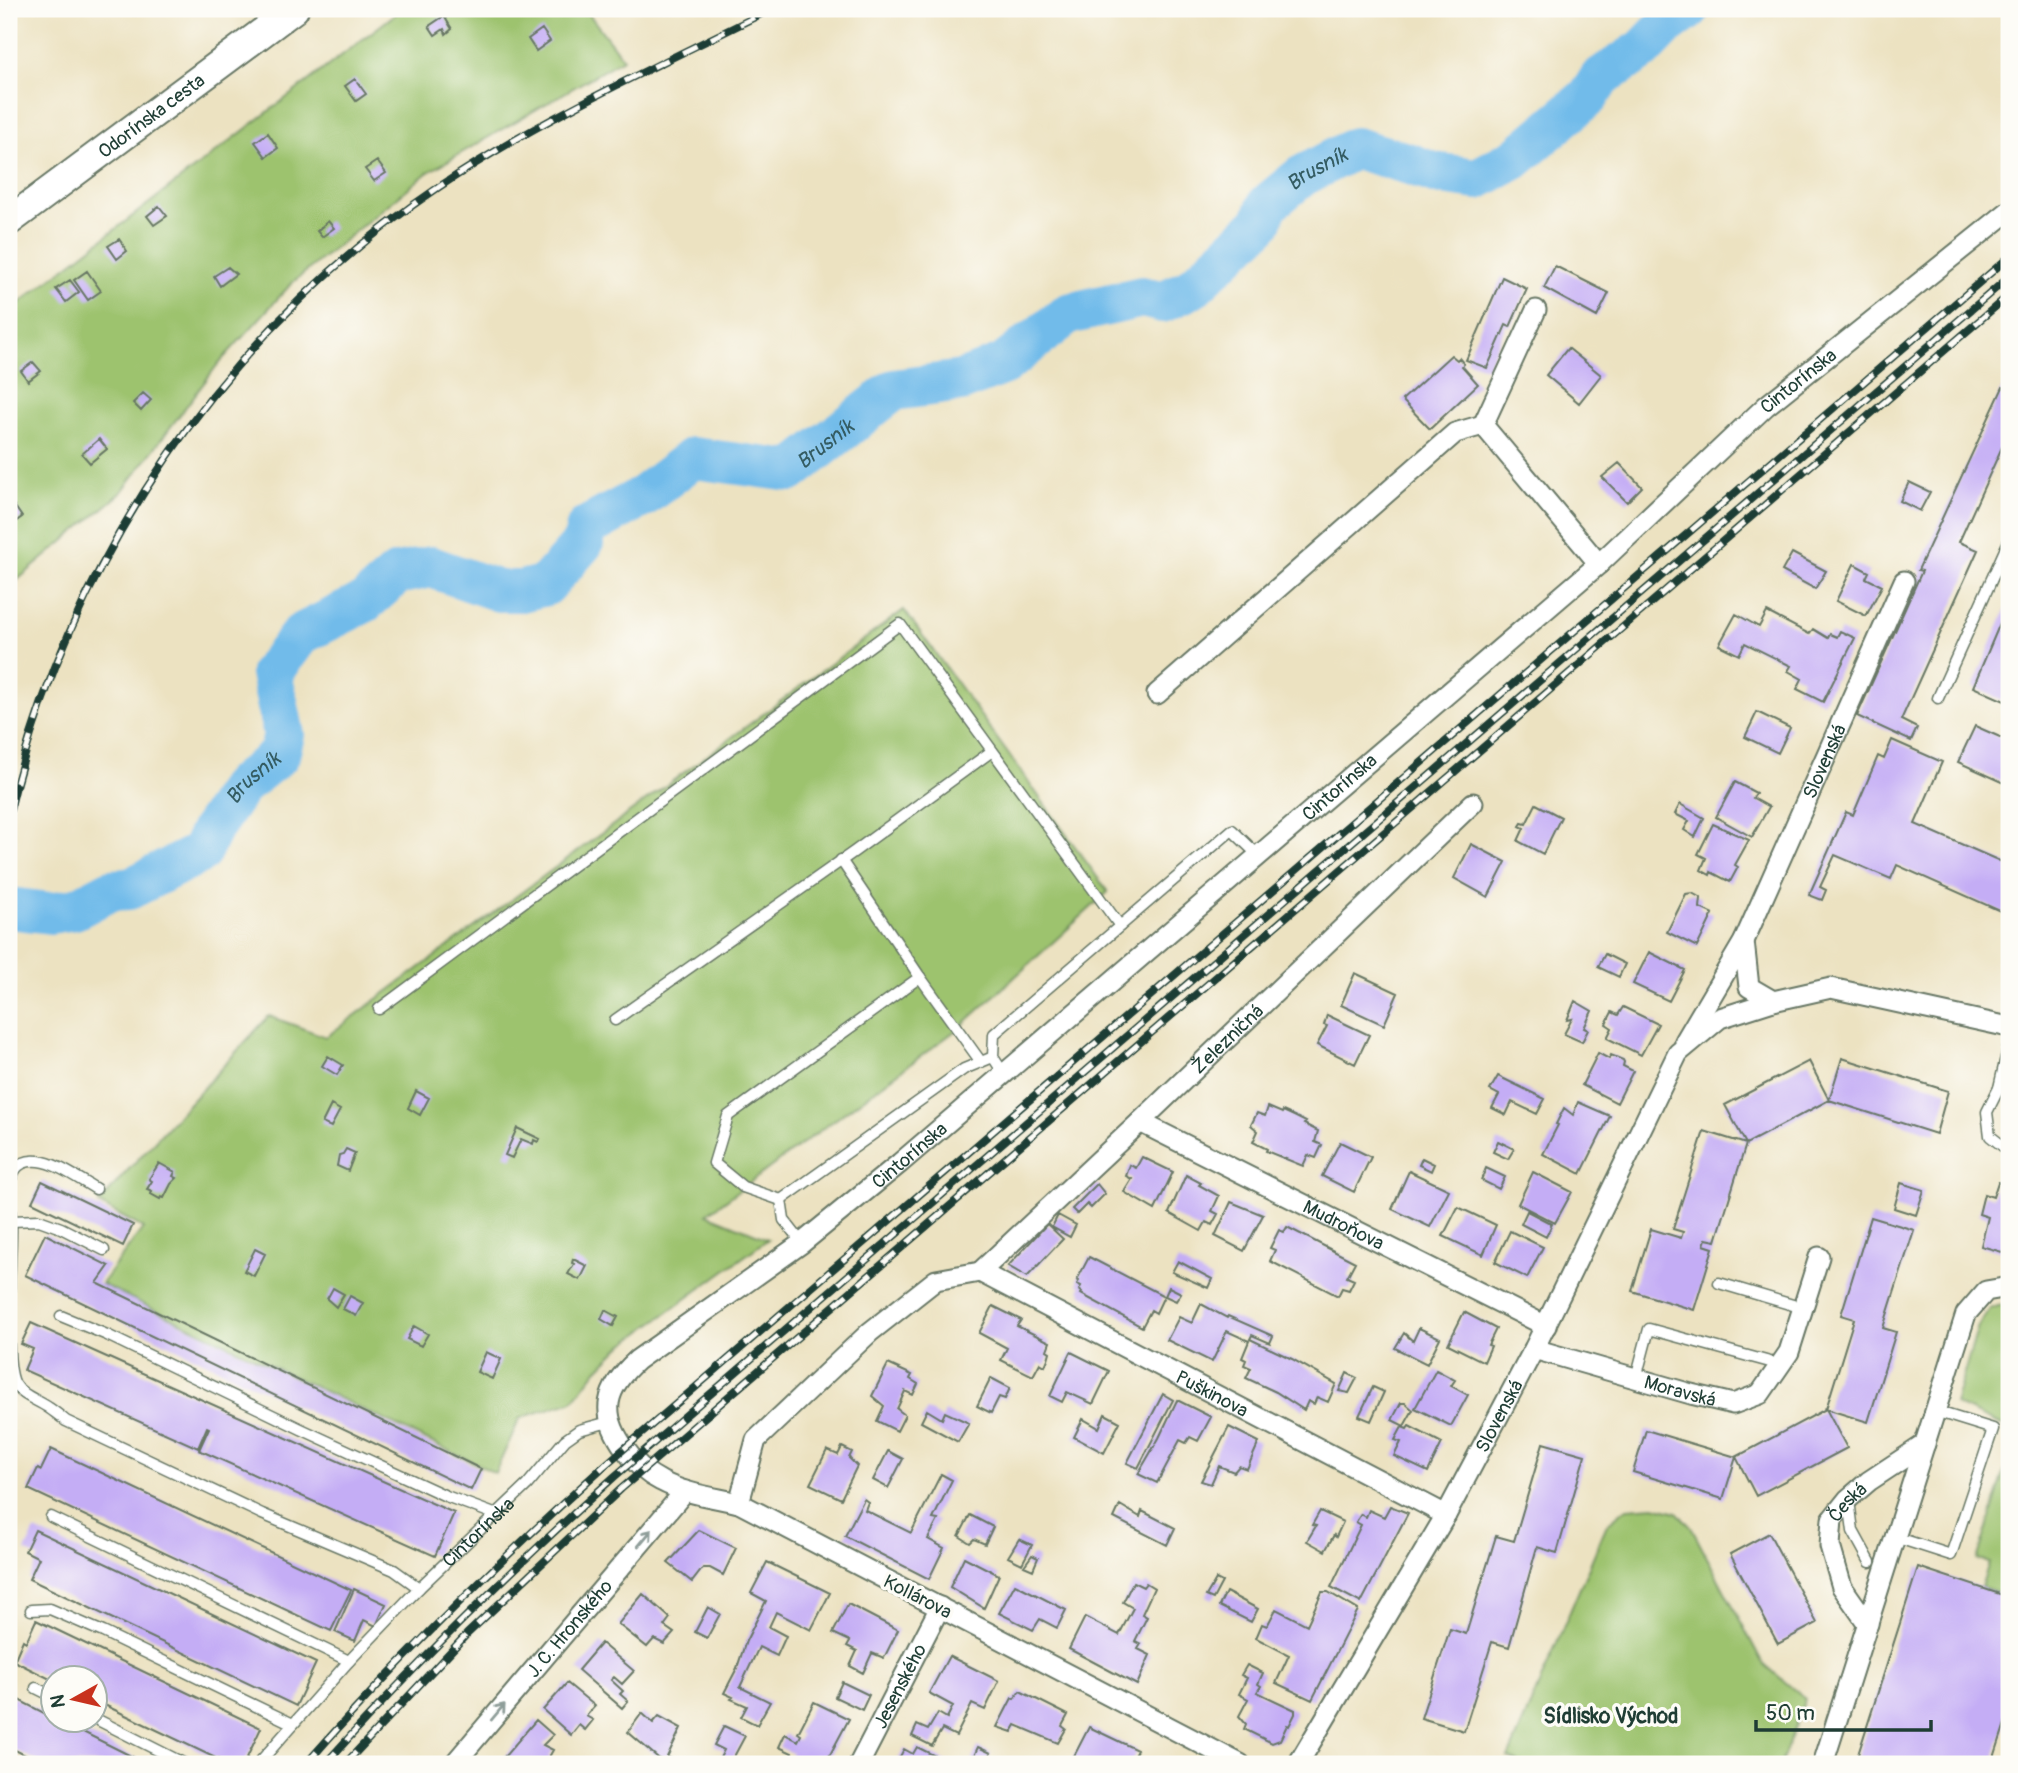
<svg xmlns="http://www.w3.org/2000/svg" width="2018" height="1773" viewBox="0 0 2018 1773" font-family="Pangolin,sans-serif">
	<style>
		.green { fill: #9dc36e; stroke: #5e8051; stroke-width: 2 }
		.lines { fill: none; stroke-linecap: round; stroke-linejoin: round }
		.river { stroke: #71bbea; stroke-width: 42 }
		.building { fill: #c4adf5 }
		.service-casing { stroke: #677765; stroke-width: 13 }
		.minor-casing { stroke: #677765; stroke-width: 23 }
		.secondary-casing { stroke: #677765; stroke-width: 32 }
		.service { stroke: #fff; stroke-width: 10 }
		.minor { stroke: #fff; stroke-width: 19 }
		.secondary { stroke: #fff; stroke-width: 28 }
		.rail-casing { stroke: #1f3d34; stroke-width: 8 }
		.rail { stroke: #fdfcf7; stroke-width: 5; stroke-dasharray: 16; stroke-linecap: butt }
		.oneway { stroke: #8f9e9a }
		.labels { text-anchor: middle; stroke-width: 7; stroke-linejoin: round; paint-order: stroke }
		.street-label { font-size: 19px; fill: #1f3d34; stroke: #fdfcf7 }
		.water-label { font-size: 21px; font-style: italic; fill: #345c62; stroke: #fdfcf7 }
		.neighbourhood-label { font-size: 21px; font-weight: bold; fill: #1f3d34; stroke: #fdfcf7 }
	</style>
	<rect width="100%" height="100%" fill="#fdfcf7"/>
	<filter id="ink" filterUnits="userSpaceOnUse"><feTurbulence type="fractalNoise" baseFrequency=".0143" numOctaves="2"/><feDisplacementMap in="SourceGraphic" scale="14" xChannelSelector="R" yChannelSelector="G"/><feConvolveMatrix kernelMatrix="1 2 1 2 8 2 1 2 1" color-interpolation-filters="sRGB"/></filter>
	<filter id="wash" filterUnits="userSpaceOnUse"><feTurbulence type="fractalNoise" baseFrequency=".00686" numOctaves="4" result="noise"/><feDisplacementMap in="SourceGraphic" scale="28" xChannelSelector="R" yChannelSelector="G"/><feGaussianBlur stdDeviation="1.57" result="paint"/><feColorMatrix in="noise" values="0 0 0 0 0 0 0 0 0 0 0 0 0 0 0 0 0 1.4 0 .05"/><feComposite in="paint" operator="in"/></filter>
	<g filter="url(#wash)">
		<rect width="100%" height="100%" fill="#ece2c1"/>
		<path class="green" d="M402 9H585L623 59 427 173 292 283 219 363 120 494 9 587V311Z
			M904 610 1108 892 959 1028 707 1214 768 1239 620 1347 597 1370 573 1401 520 1418 495 1473 101 1284 143 1228 99 1204 119 1180 269 1016 326 1037Z
			M2009 1302V1429L1955 1404 1978 1326 1990 1309Z
			M2009 1457V1596L1981 1587 1989 1563 1977 1560Z
			M1654 1506 1677 1512 1691 1527 1762 1662 1805 1699 1781 1764H1521L1508 1758 1607 1524 1627 1508Z"/>
		<g class="lines">
			<path class="river" id="s1" d="M9 908 50 913 75 909 111 890 129 889 200 853 211 830 242 785 279 755 284 735 271 673 301 634 365 602 397 574 431 567 499 591H521L546 585 583 543 587 527 642 497 693 458 791 471 894 390 961 381 1004 364 1068 314 1142 297 1162 302 1192 288 1261 223 1268 204 1302 176 1355 148 1413 165 1434 173 1477 179 1516 158 1589 96 1600 78 1644 49 1666 26 1689 9"/>
		</g>
		<g id="blocks">
			<path class="building" d="M444 16 452 29 446 34 444 29 435 35 429 26Z
				M542 29 550 41 536 51 528 39Z
				M355 79 366 94 356 101 345 86Z
				M268 133 278 148 266 157 255 142Z
				M377 161 386 173 374 181 365 169Z
				M159 206 167 216 154 225 147 216Z
				M328 221 334 228 322 237 317 231Z
				M119 239 127 251 117 259 108 246Z
				M1555 266 1609 293 1597 317 1544 288Z
				M228 267 236 274 220 286 214 276Z
				M87 271 101 291 88 300 74 280Z
				M1502 277 1527 289 1510 327 1506 325 1487 368 1466 360Z
				M70 280 79 292 66 302 56 289Z
				M1568 348 1601 375 1579 403 1546 375Z
				M1451 355 1457 360 1459 358 1464 364 1462 366 1478 384 1430 429 1402 400Z
				M33 362 41 371 28 381 21 371Z
				M2003 387 2009 390V450L2002 447 1959 542 1978 550 1901 720 1917 728 1911 741 1857 716 1922 571 1918 570Z
				M143 393 151 400 141 411 133 403Z
				M99 439 107 449 90 463 82 454Z
				M1619 463 1642 487 1627 502 1602 477Z
				M1909 482 1930 492 1920 511 1900 501Z
				M9 498 22 517 11 525 9 522Z
				M1792 553 1826 571 1815 589 1782 571Z
				M1854 564 1869 572 1866 578 1882 586 1866 616 1836 601Z
				M2009 602V703L1973 687Z
				M1767 612 1809 634 1813 629 1828 638 1830 634 1837 637 1840 631 1855 638 1823 702 1797 689 1802 679 1788 671 1791 666 1745 643 1739 655 1719 645 1736 614 1759 627Z
				M1757 712 1790 728 1778 753 1745 737Z
				M1975 726 2009 741V785L1958 762Z
				M1892 740 1942 762 1915 824 2009 865V915L1897 865 1891 879 1835 855 1820 887 1826 890 1822 900 1809 895 1846 812 1853 815 1878 756 1884 759Z
				M1735 782 1756 793 1753 798 1769 807 1752 837 1716 817Z
				M1536 804 1561 817 1543 854 1518 841 1524 828 1520 826 1522 823 1526 824Z
				M1680 804 1704 818 1695 837 1684 830 1689 821 1675 814Z
				M1713 824 1749 840 1735 865 1738 867 1730 882 1711 872 1710 875 1701 870 1706 858 1698 854Z
				M1471 844 1506 862 1488 897 1454 878Z
				M1692 893 1701 898 1700 908 1713 914 1697 947 1667 932 1686 894Z
				M1649 952 1685 970 1669 1001 1633 984Z
				M1605 954 1625 964 1619 977 1598 967Z
				M1355 973 1398 993 1384 1025 1341 1005Z
				M1575 1001 1592 1011 1584 1028 1588 1030 1582 1042 1564 1034 1572 1019 1567 1020Z
				M1623 1007 1658 1024 1641 1055 1607 1038 1612 1028 1606 1024 1612 1012 1618 1015Z
				M1327 1015 1369 1035 1355 1064 1317 1045 1327 1026 1324 1025Z
				M1598 1053 1609 1059 1611 1055 1623 1060 1624 1062 1623 1066 1633 1071 1617 1103 1582 1085Z
				M328 1056 343 1065 337 1075 322 1066Z
				M1842 1058 1948 1091 1936 1134 1829 1100Z
				M1809 1061 1829 1100 1746 1144 1725 1105Z
				M1498 1076 1545 1099 1537 1114 1512 1102 1506 1115 1492 1108 1499 1095 1490 1090Z
				M416 1091 429 1098 420 1115 408 1108Z
				M1578 1102 1610 1116 1581 1174 1543 1154 1558 1125 1556 1124 1564 1108 1573 1115Z
				M331 1105 340 1110 331 1127 322 1123Z
				M1268 1107 1282 1113 1283 1111 1294 1116 1306 1122 1304 1124 1318 1131 1315 1142 1322 1145 1316 1158 1308 1155 1303 1166 1266 1151 1267 1149 1253 1142 1258 1131 1251 1125 1257 1113 1265 1116Z
				M517 1128 540 1139 538 1142 534 1140 533 1144 521 1139 512 1158 505 1155Z
				M1704 1131 1746 1144 1716 1241 1706 1239 1704 1245 1713 1248 1694 1310 1632 1291 1651 1229 1681 1238 1683 1232 1673 1229Z
				M1498 1141 1514 1149 1508 1159 1493 1152Z
				M1340 1142 1371 1157 1354 1192 1322 1176Z
				M346 1149 355 1153 348 1171 337 1166 339 1155 343 1154Z
				M1142 1157 1173 1172 1155 1210 1124 1192 1132 1179 1126 1176 1130 1165 1136 1168Z
				M1422 1158 1434 1164 1431 1171 1419 1165Z
				M159 1163 175 1172 173 1176 177 1178 171 1184 164 1198 161 1197 160 1199 151 1194 152 1191 147 1189 152 1181 149 1179Z
				M1486 1168 1505 1177 1499 1189 1481 1180Z
				M1409 1171 1449 1190 1430 1227 1392 1209Z
				M1533 1172 1572 1192 1555 1223 1518 1204Z
				M1186 1175 1201 1183 1199 1185 1219 1196 1212 1211 1218 1214 1212 1225 1206 1222 1201 1231 1169 1213Z
				M42 1181 133 1225 123 1246 32 1202Z
				M1998 1182 2009 1185V1254L1981 1246 1988 1217 1979 1214 1984 1194 1993 1197Z
				M1901 1183 1924 1190 1916 1215 1894 1208Z
				M1097 1184 1105 1194 1091 1208 1087 1204 1077 1214 1072 1209Z
				M1231 1202 1263 1215 1244 1251 1215 1236Z
				M1458 1207 1496 1225 1483 1255 1443 1236Z
				M1527 1211 1552 1224 1546 1237 1521 1224Z
				M1058 1215 1076 1225 1070 1237 1052 1227Z
				M1871 1217 1914 1230 1883 1328 1896 1332 1868 1422 1826 1409 1847 1448 1756 1496 1736 1457 1826 1409 1854 1319 1841 1315Z
				M1047 1224 1063 1239 1027 1277 1008 1266Z
				M1287 1227 1355 1262 1347 1277 1354 1280 1349 1290 1342 1288 1338 1296 1270 1261 1275 1250 1270 1248 1279 1230 1284 1232Z
				M1510 1231 1543 1247 1527 1278 1495 1262Z
				M45 1234 109 1266 97 1283 481 1469 471 1490 25 1275Z
				M255 1249 265 1254 254 1276 244 1271Z
				M1089 1257 1164 1296 1156 1313 1151 1310 1142 1327 1081 1294 1082 1292 1079 1290 1081 1286 1077 1284 1079 1281 1077 1280Z
				M573 1259 587 1266 580 1280 568 1274 574 1264 572 1263Z
				M1178 1261 1212 1279 1208 1288 1172 1272Z
				M1169 1287 1181 1293 1176 1301 1165 1296Z
				M333 1288 344 1294 336 1307 327 1299Z
				M350 1296 363 1303 356 1316 343 1309Z
				M1201 1304 1227 1318 1228 1316 1273 1336 1270 1343 1252 1335 1250 1339 1292 1359 1336 1384 1328 1402 1317 1397 1314 1404 1308 1401 1304 1410 1276 1392 1246 1378 1251 1368 1244 1365 1246 1360 1242 1358 1249 1341 1227 1331 1212 1362 1167 1340 1179 1317 1192 1323Z
				M993 1306 1021 1320 1017 1326 1050 1342 1047 1350 1050 1352 1048 1359 1045 1366 1040 1363 1033 1376 1001 1360 1007 1348 979 1333Z
				M605 1310 618 1317 613 1326 601 1319Z
				M1464 1312 1496 1329 1488 1345 1491 1346 1484 1362 1448 1344Z
				M31 1323 454 1513 435 1556 199 1450 209 1428 207 1427 198 1448 24 1370 33 1349 21 1344Z
				M414 1326 428 1334 421 1346 407 1339Z
				M1419 1328 1440 1338 1427 1364 1395 1348 1404 1333 1413 1341Z
				M486 1352 501 1359 492 1379 477 1372Z
				M1071 1352 1109 1371 1093 1404 1067 1392 1062 1402 1050 1396Z
				M888 1364 912 1375 910 1379 918 1384 913 1395 905 1391 897 1409 905 1415 897 1431 877 1421 884 1406 872 1396Z
				M1436 1370 1455 1380 1451 1386 1468 1395 1451 1426 1415 1408Z
				M1347 1373 1357 1378 1349 1393 1339 1391Z
				M991 1378 1010 1388 1005 1399 999 1397 991 1413 977 1406Z
				M1373 1387 1384 1392 1371 1421 1359 1416Z
				M1163 1394 1173 1400 1138 1468 1127 1463Z
				M1177 1400 1211 1417 1198 1441 1190 1437 1186 1443 1180 1440 1157 1483 1138 1474 1159 1438Z
				M1401 1403H1405L1413 1410 1404 1426 1392 1420Z
				M927 1410 942 1419 945 1412 969 1423 958 1442 921 1422Z
				M1105 1414 1120 1422 1104 1453 1074 1437 1083 1419 1099 1428Z
				M1409 1426 1442 1443 1428 1472 1394 1456 1401 1442 1395 1440 1402 1427 1407 1429Z
				M1229 1427 1259 1442 1247 1469 1239 1466 1234 1472 1219 1466 1211 1484 1201 1481Z
				M1646 1430 1736 1457 1723 1499 1633 1472Z
				M1543 1443 1585 1455 1557 1553 1537 1547 1509 1647 1492 1642 1464 1731 1421 1718 1450 1629 1466 1634 1496 1536 1514 1541Z
				M842 1447 852 1452 849 1458 857 1466 841 1499 810 1484 827 1450 838 1455Z
				M51 1449 351 1590 331 1631 28 1489 38 1468 41 1470Z
				M888 1451 903 1459 888 1488 873 1480Z
				M941 1474 952 1480 933 1519 938 1520 928 1539 944 1548 929 1579 845 1536 864 1499 868 1502 865 1510 911 1533Z
				M1120 1505 1140 1517 1142 1511 1175 1528 1167 1545 1114 1518Z
				M1390 1506 1408 1513 1361 1603 1331 1587 1361 1525 1356 1522 1361 1514 1366 1517 1369 1510 1384 1517Z
				M1320 1511 1343 1522 1336 1537 1334 1535 1325 1551 1307 1541 1316 1526 1312 1525Z
				M970 1515 993 1527 985 1544 974 1539 970 1543 959 1536Z
				M35 1530 316 1663 296 1706 29 1579 39 1558 25 1551Z
				M699 1530 736 1548 723 1575 710 1568H703L692 1582 668 1563Z
				M1769 1533 1817 1623 1778 1644 1730 1554Z
				M1019 1539 1032 1545 1022 1564 1008 1557Z
				M1032 1555 1038 1558 1033 1570 1024 1566Z
				M964 1557 999 1575 984 1608 950 1587Z
				M767 1562 830 1593 811 1630 776 1612 769 1627 786 1636 777 1656 759 1647 740 1687 770 1702 757 1725 741 1717 747 1706 731 1699 733 1697 724 1693 737 1668 746 1641 766 1601 751 1593Z
				M1918 1567 2009 1597V1711L1992 1764H1855Z
				M1216 1579 1222 1582 1213 1599 1206 1596Z
				M1133 1582 1143 1587 1146 1583 1154 1588 1142 1614 1147 1617 1135 1641 1141 1644 1138 1649 1150 1655 1137 1685 1069 1649 1085 1617 1119 1635 1133 1608 1123 1602Z
				M1015 1584 1066 1610 1057 1628 1040 1619 1033 1630 999 1613Z
				M354 1589 386 1604 376 1626 364 1620 355 1641 335 1632Z
				M1226 1592 1258 1609 1251 1622 1219 1606Z
				M1322 1592H1328L1358 1610 1312 1700 1276 1683 1289 1655 1256 1638 1262 1624 1267 1626 1276 1609 1307 1625Z
				M643 1594 670 1618 664 1626 674 1633 664 1644 654 1639 647 1647 618 1624Z
				M848 1604 898 1630 884 1658 872 1653 863 1673 850 1666 857 1651 847 1646 850 1641 833 1633Z
				M708 1607 720 1614 707 1638 695 1632Z
				M36 1620 261 1728 244 1764H228L94 1700V1678L52 1680 14 1661 23 1640 26 1642Z
				M601 1643 634 1671 622 1684 614 1677 611 1680 623 1691 620 1694 628 1701 622 1708 578 1670Z
				M949 1656 999 1681 985 1710 972 1704 956 1736 942 1729 932 1746 912 1736 917 1725 928 1730 938 1713 947 1718 953 1706 929 1693Z
				M1247 1665 1263 1673 1258 1684 1261 1686 1257 1692 1295 1710V1714L1289 1726 1287 1725 1280 1740 1272 1743 1244 1729 1246 1724 1239 1716 1248 1699 1239 1694 1247 1678 1241 1675Z
				M842 1682 869 1695 862 1710 835 1697Z
				M567 1683 595 1706 586 1716 593 1720 585 1730 579 1725 571 1735 543 1710Z
				M1020 1691 1068 1715 1062 1726 1066 1729 1058 1743 1016 1725 1012 1732 997 1727 1012 1698 1014 1699Z
				M9 1695 52 1717V1720H59L147 1764H44L29 1757 9 1747Z
				M814 1702 849 1719 825 1764H791L787 1763 792 1753 779 1747 785 1734 798 1741 801 1735 798 1733Z
				M642 1713 653 1723 659 1716 681 1728 667 1757 682 1764H663L664 1763 628 1732Z
				M536 1720 553 1735 543 1745 553 1750 549 1757 560 1762 559 1764H498Z
				M724 1726 745 1736 730 1764H717L724 1750 714 1745Z
				M1089 1727 1137 1750 1130 1764H1087L1073 1758Z
				M917 1747 951 1764H896L904 1749 913 1754Z
				M978 1747 991 1753 988 1758 999 1764H970Z"/>
		</g>
	</g>
	<g filter="url(#ink)">
		<use href="#blocks" fill-opacity="0" stroke="#677765" stroke-width="2"/>
		<g class="lines">
			<g class="service-casing">
				<g id="service">
					<path d="M1938 698 2009 541"/>
					<path d="M920 977 981 1062"/>
					<path d="M379 1009 900 624 1120 926"/>
					<path d="M615 1020 855 851 992 751"/>
					<path d="M2009 1044 1999 1088 1987 1112 1990 1136 2009 1151"/>
					<path d="M1004 1074 993 1057 994 1034 1232 830 1259 856"/>
					<path d="M1999 1088 2009 1091"/>
					<path d="M96 1189C77 1178 44 1153 23 1163 15 1167 13 1173 11 1180 7 1197 12 1217 11 1234 11 1262 3 1364 15 1384 22 1396 38 1400 49 1408 55 1412 61 1417 66 1421L262 1514 394 1570 419 1588"/>
					<path d="M781 1200 743 1187 714 1163 728 1116 920 977 841 860"/>
					<path d="M11 1221 39 1220 61 1228 104 1250"/>
					<path d="M802 1243 784 1220 781 1200 964 1069 993 1057"/>
					<path d="M1719 1283 1803 1308"/>
					<path d="M61 1316 107 1335 301 1429 446 1496 497 1515"/>
					<path d="M1636 1378 1649 1329 1781 1365"/>
					<path d="M1849 1500 1853 1531 1870 1562"/>
					<path d="M51 1517 349 1661"/>
					<path d="M1895 1537 1951 1555 1993 1429 1935 1411"/>
					<path d="M31 1610 50 1609 103 1632 293 1724"/>
					<path d="M36 1688 52 1696"/>
					<path d="M94 1718 185 1764"/>
					<path id="s2" d="M258 1764 349 1661 419 1588 527 1485 565 1440 579 1430 609 1422"/>
				</g>
			</g>
			<g class="minor-casing">
				<g id="minor">
					<path d="M1483 425 1536 310"/>
					<path d="M1157 694 1455 433 1483 425 1599 564"/>
					<path d="M1744 941 1749 987 1773 1001"/>
					<path id="s3" d="M1685 1041 1744 941 1904 581"/>
					<path id="s4" d="M1140 1122 1546 1326"/>
					<path id="s5" d="M980 1272 1140 1122 1473 803"/>
					<path id="s6" d="M980 1272 1446 1515"/>
					<path id="s7" d="M1534 1349 1691 1394 1733 1404 1760 1394 1789 1352 1819 1257"/>
					<path d="M739 1503 756 1440 870 1332 936 1280 980 1272"/>
					<path id="s8" d="M1868 1624 1842 1587 1830 1546 1832 1519 1848 1499 1869 1481 1925 1444"/>
					<path id="s9" d="M454 1764 685 1491"/>
					<path id="s10" d="M859 1764 940 1607"/>
					<path id="s11" d="M1240 1764 739 1503C713 1497 685 1494 661 1481 647 1474 634 1462 625 1449 599 1413 605 1389 637 1360L802 1243 900 1163 1599 564 1766 406 2009 211"/>
					<path id="s12" d="M1298 1764 1446 1515 1534 1349 1678 1053 1720 1018 1773 1001 1831 988 2009 1027"/>
					<path d="M1823 1764 1966 1314 1986 1291 2009 1287"/>
				</g>
			</g>
			<g class="secondary-casing">
				<g id="secondary">
					<path id="s13" d="M9 221 294 9"/>
				</g>
			</g>
			<use href="#service" class="service"/>
			<use href="#minor" class="minor"/>
			<use href="#secondary" class="secondary"/>
			<g class="rail-casing">
				<path id="rail" d="M9 814C69 560 222 333 439 187 543 117 659 65 771 9
					M306 1764C399 1658 500 1560 604 1466L2009 257
					M325 1764C416 1663 513 1568 614 1477L2009 277
					M345 1764 467 1634 621 1489 2009 295"/>
			</g>
			<use href="#rail" class="rail"/>
		</g>
		<defs><path id="oneway-shaft" d="M-6 0H5M1.5-3L5.5 0L1.5 3" fill="none" stroke-width="1.6" stroke-linecap="round" stroke-linejoin="round" transform="scale(1.75)"/></defs>
		<g class="oneway">
			<use href="#oneway-shaft" transform="translate(645 1538) rotate(-50)"/>
			<use href="#oneway-shaft" transform="translate(498 1712) rotate(-50)"/>
		</g>
	</g>
	<g class="labels">
		<g class="street-label">
			<text dy="7" stroke="none"><textPath href="#s13" startOffset="177">Odorínska cesta</textPath></text>
			<text dy="7" stroke="none"><textPath href="#s11" startOffset="2317">Cintorínska</textPath></text>
			<text dy="7" stroke="none"><textPath href="#s3" startOffset="313">Slovenská</textPath></text>
			<text dy="7" stroke="none"><textPath href="#s11" startOffset="1704">Cintorínska</textPath></text>
			<text dy="7" stroke="none"><textPath href="#s5" startOffset="340">Železničná</textPath></text>
			<text dy="7" stroke="none"><textPath href="#s11" startOffset="1138">Cintorínska</textPath></text>
			<text dy="7" stroke="none"><textPath href="#s4" startOffset="228">Mudroňova</textPath></text>
			<text dy="7" stroke="none"><textPath href="#s7" startOffset="152">Moravská</textPath></text>
			<text dy="7" stroke="none"><textPath href="#s6" startOffset="262">Puškinova</textPath></text>
			<text dy="7" stroke="none"><textPath href="#s12" startOffset="402">Slovenská</textPath></text>
			<text dy="7" stroke="none"><textPath href="#s8" startOffset="138">Česká</textPath></text>
			<text dy="7" stroke="none"><textPath href="#s2" startOffset="320">Cintorínska</textPath></text>
			<text transform="translate(918 1596) rotate(27)" y="7">Kollárova</text>
			<text dy="7" stroke="none"><textPath href="#s9" startOffset="178">J. C. Hronského</textPath></text>
			<text dy="7" stroke="none"><textPath href="#s10" startOffset="88">Jesenského</textPath></text>
		</g>
		<g class="water-label">
			<text dy="7" stroke="none"><textPath href="#s1" startOffset="1664">Brusník</textPath></text>
			<text dy="7" stroke="none"><textPath href="#s1" startOffset="1076">Brusník</textPath></text>
			<text dy="7" stroke="none"><textPath href="#s1" startOffset="298">Brusník</textPath></text>
		</g>
		<g class="neighbourhood-label">
			<text x="1611" y="1723">Sídlisko Východ</text>
		</g>
	</g>
	<rect width="2018" height="1773" fill="none" stroke="#fdfcf7" stroke-width="35"/>
	<g transform="translate(74 1699) rotate(262)"><circle r="33" fill="#fdfcf7" stroke="#a4b0a9" stroke-width="2"/>
	<path d="M0-5L12 26L0 18L-12 26Z" fill="#c8321e"/>
	<text y="-10" font-size="19" font-weight="bold" text-anchor="middle" fill="#1f3d34">N</text>
	</g>
	<path d="M1756 1720v10h175v-10" fill="none" stroke="#1f3d34" stroke-width="3.5"/>
	<text x="1766" y="1720" font-size="21" fill="#1f3d34" stroke="#fdfcf7" stroke-width="5" paint-order="stroke">50 m</text>
</svg>
